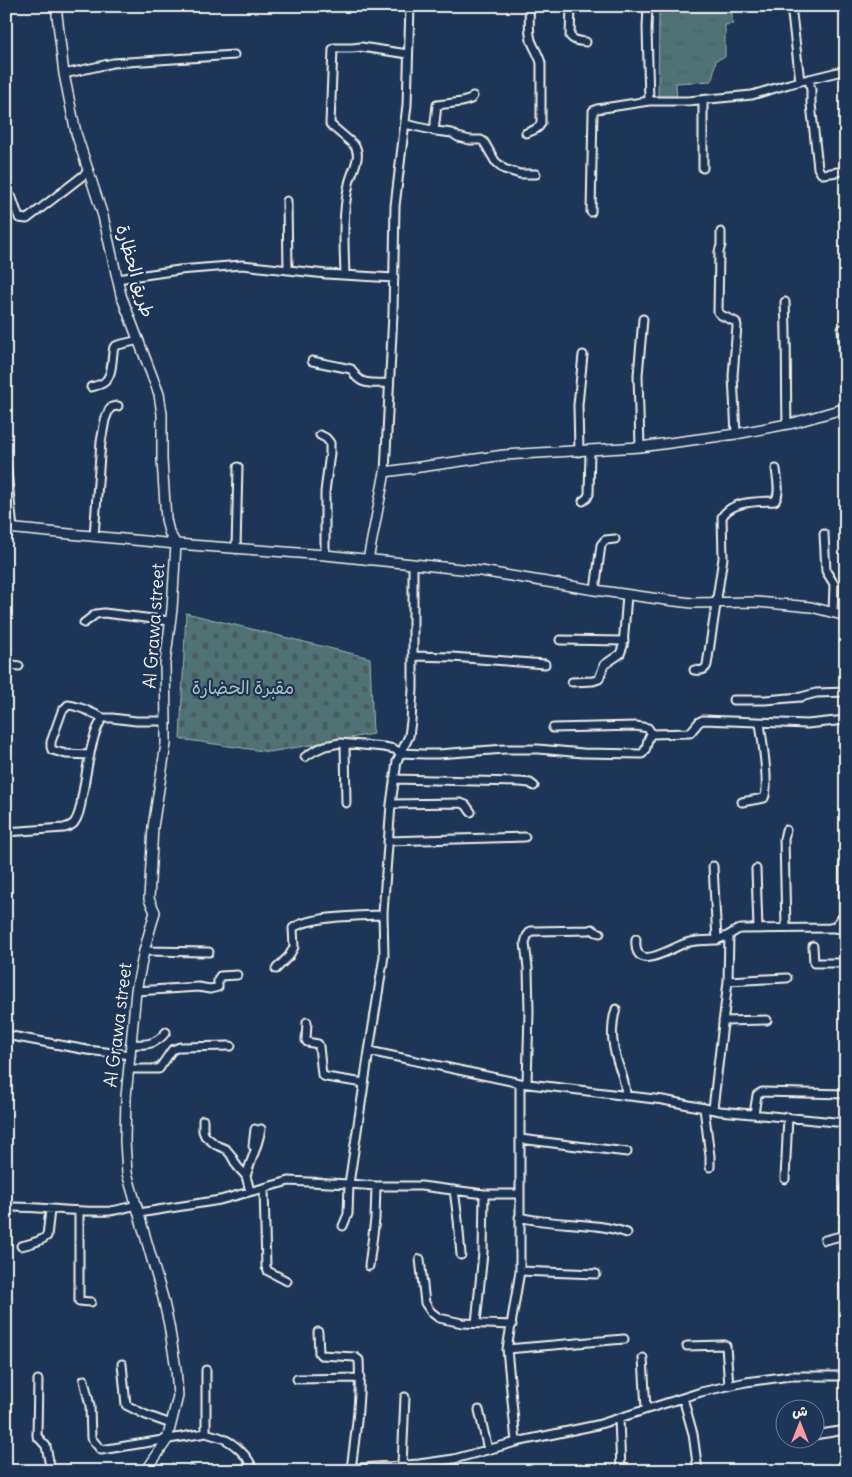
<svg xmlns="http://www.w3.org/2000/svg" width="852" height="1477" viewBox="0 0 852 1477" font-family="Delius,'Playpen Sans Arabic',sans-serif">
	<style>
		.grass { fill: url(#grass-tufts); stroke: #a2b2ae }
		.cemetery { fill: url(#cemetery-stones); stroke: #a2b2ae }
		.lines { fill: none; stroke-linecap: round; stroke-linejoin: round }
		.minor-casing { stroke: #f4f1e8; stroke-width: 11 }
		.tertiary-casing { stroke: #f4f1e8; stroke-width: 12 }
		.minor { stroke: #1d3557; stroke-width: 7 }
		.tertiary { stroke: #1d3557; stroke-width: 9 }
		.labels { text-anchor: middle; stroke-width: 4.5; stroke-linejoin: round; paint-order: stroke }
		.street-label { font-size: 18px; fill: #f4f1e8; stroke: #1d3557 }
		.park-label { font-size: 18px; fill: #b2bfba; stroke: #1d3557 }
	</style>
	<defs>
		<pattern id="grass-tufts" width="24" height="20" patternUnits="userSpaceOnUse" patternTransform="scale(1.25)"><rect width="24" height="20" fill="#4f7375"/><path d="M3 7l-1-3M5 7V3M7 7l1-3M15 17l-1-3M17 17v-4M19 17l1-3" fill="none" stroke="#4c5b5b"/></pattern>
		<pattern id="cemetery-stones" width="16" height="16" patternUnits="userSpaceOnUse" patternTransform="scale(1.25)"><rect width="16" height="16" fill="#4f7375"/><path d="M2 7V4a2 2 0 0 1 4 0v3zM10 15v-3a2 2 0 0 1 4 0v3z" fill="#4c5b5b"/></pattern>
	</defs>
	<rect width="100%" height="100%" fill="#1d3557"/>
	<filter id="ink" filterUnits="userSpaceOnUse"><feTurbulence type="fractalNoise" baseFrequency=".02" numOctaves="2"/><feDisplacementMap in="SourceGraphic" scale="10" xChannelSelector="R" yChannelSelector="G"/><feConvolveMatrix kernelMatrix="1 2 1 2 8 2 1 2 1" color-interpolation-filters="sRGB"/></filter>
	<g filter="url(#ink)">
		<path class="grass" d="M659 6H731L733 24 725 25V57L716 60 712 81 676 83 677 101 658 96Z"/>
		<path class="cemetery" d="M186 613 370 658 373 734 270 752 180 739Z"/>
		<g class="lines">
			<g class="minor-casing">
				<path id="minor" d="M571 6 570 36C574 41 579 41 586 42
					M648 6 647 28 649 101H688L752 95 789 84 846 70
					M791 6 800 81
					M64 74 113 63 234 55
					M809 79 811 90V104L818 168 821 173 823 174 846 171
					M405 124 436 131 452 133 458 137 470 140H481L484 142 495 161 504 169 520 174H536
					M434 131 437 105 462 102 471 99 473 96
					M526 133C532 131 539 129 541 123V63C539 55 534 48 531 40 528 29 530 17 529 6
					M703 168V100
					M6 191 12 198 19 218 27 219 89 171
					M287 201 288 270
					M591 212 593 111 597 109 649 101
					M721 232V245L719 252 718 312 721 315 736 322 737 326 733 376 736 434
					M345 275C344 245 342 214 349 184 351 172 364 155 353 144L332 126 330 124 333 49 334 48H352L361 47 408 54
					M117 279 179 270 242 265 326 274 394 278
					M785 302C787 343 786 383 787 424
					M842 329 846 387
					M312 361 351 369C354 372 355 377 359 379 365 385 380 383 389 383
					M91 387C94 386 100 385 103 383 114 376 111 358 114 347L118 345 139 340
					M320 435 326 438 330 443V453L325 492V555
					M640 447 638 375 643 319
					M579 452 578 405 583 355
					M6 462 13 529
					M385 472 393 314 395 206 407 105 410 6
					M583 501 587 498 589 494 590 451
					M824 534 826 571 834 584 833 613
					M94 536 101 442 105 420 109 410 112 407 118 406
					M236 549 238 467
					M413 564V689L411 721 409 736 397 761 391 804 383 913 384 956 369 1051 520 1083 663 1100 720 1111 846 1123
					M595 590 601 545 605 540 615 539
					M84 623 96 614 104 613 170 621
					M560 640 624 641
					M413 656 452 657 545 664
					M6 664 19 666
					M694 670C700 671 705 671 707 665L723 558 722 517C732 500 758 502 775 501 781 493 777 479 776 469
					M572 682 593 681 599 679 604 665 620 654 623 646 627 595
					M733 700H765L801 697 816 693 846 692
					M553 728 636 726 648 728 652 734
					M345 744 346 803
					M90 755 66 754 52 750 51 747V742L62 711 68 705C81 706 92 713 103 718
					M305 757 314 751 325 746 340 743 384 747 394 749 401 753 424 754H438L505 749H538L583 753 642 754C649 749 645 738 652 734L690 733 699 722 703 720 807 724 846 720
					M394 779 520 782 530 783 534 786
					M742 802 764 798C770 787 762 738 760 723
					M391 804 461 803 466 805 471 812
					M786 830 784 839 786 928
					M6 832 64 828C68 827 71 826 74 823 79 816 81 806 82 797 86 778 91 732 103 718H112L136 721H166
					M388 841 525 837
					M713 866 717 940
					M756 869 758 929
					M832 928 846 929
					M636 939C633 975 670 948 686 943 695 940 705 941 714 940 719 940 724 937 729 935
					M813 946 814 963H846
					M144 951 209 952
					M276 969 289 956 294 947 293 928C311 916 360 916 383 915
					M728 981 787 978
					M136 991 198 987 210 989 218 987V980L220 976 237 975
					M616 1009C609 1031 613 1051 621 1072 624 1081 626 1087 626 1096
					M723 1021 767 1020
					M307 1022 306 1040 307 1042 318 1044 319 1046 322 1075 326 1077 364 1083
					M6 1035 87 1050 131 1055
					M130 1044C146 1045 156 1045 166 1032
					M369 1051 349 1184 376 1186H421L484 1194H520
					M129 1069H159L172 1050 180 1047 231 1046
					M520 1083V1271L507 1349 516 1442 597 1425 701 1392 746 1382 790 1376H846
					M527 1083 529 1012 528 968 525 943 527 936 531 931H536L589 930 592 929 596 932 600 933
					M704 1108 710 1156V1167
					M713 1109 728 981 729 935 737 930 741 929 830 928 835 926 844 915V865L846 860
					M754 1114 757 1095 762 1092 846 1094
					M203 1120V1131L205 1136 216 1145 226 1149 231 1155 237 1166 246 1176 250 1191
					M520 1139 627 1152
					M253 1146 255 1129
					M246 1176C251 1160 258 1146 261 1129
					M785 1179 788 1117
					M264 1188 266 1267 268 1271 287 1281
					M454 1190 458 1220 461 1255
					M6 1207C41 1206 75 1213 110 1211 119 1210 128 1207 137 1205
					M79 1212V1301L91 1302
					M139 1213 220 1200 289 1181 349 1184 348 1214 343 1226
					M519 1217C555 1226 593 1221 627 1233
					M825 1240 841 1236 844 1232 846 1146
					M21 1246C29 1244 40 1242 47 1236L50 1210
					M420 1259 425 1303 431 1312 439 1318 462 1323 512 1325
					M369 1266 375 1219 376 1186
					M520 1271 596 1274
					M844 1280 846 1316
					M476 1323 483 1253 484 1194
					M318 1332 319 1353 321 1355 355 1357 359 1360C361 1397 356 1432 351 1469
					M687 1346 725 1345 726 1346 729 1386
					M507 1349 624 1339
					M643 1358 646 1409
					M122 1364 126 1405 146 1415 171 1424
					M297 1379 360 1378
					M38 1380 37 1436 46 1446 51 1471
					M84 1380 90 1406 91 1438 101 1450 206 1433C211 1435 217 1436 222 1438 234 1443 251 1458 253 1471
					M683 1398 693 1434 698 1471
					M479 1410 488 1450
					M619 1418 621 1471
					M206 1433V1370
					M814 1435 846 1430
					M402 1465 405 1397
					M191 1471V1470
					M317 1471 419 1464 454 1459 516 1442"/>
			</g>
			<g class="tertiary-casing">
				<path id="tertiary" d="M56 6 64 74 76 133 103 216 121 295 159 394 162 414V460L166 519 169 532 176 544 172 609 165 664 166 721V744L153 827 149 899 155 912 144 951 136 991 126 1097 125 1141 127 1173 163 1298 169 1325 176 1369 178 1396 167 1440 146 1471
					M6 528 176 544 325 555 481 571 595 590 666 600 692 603 757 602 779 604 811 607 846 616
					M368 560 385 472 504 455 640 447 736 434 793 423 846 408"/>
			</g>
			<use href="#minor" class="minor"/>
			<use href="#tertiary" class="tertiary"/>
		</g>
	</g>
	<g class="labels">
		<g class="street-label">
			<text transform="translate(135 271) rotate(74)" y="6">طريق الحظارة</text>
			<text transform="translate(154 626) rotate(-86)" y="6">Al Grawa street</text>
			<text transform="translate(118 1025) rotate(-83)" y="6">Al Grawa street</text>
		</g>
		<g class="park-label">
			<text x="243" y="694">مقبرة الحضارة</text>
		</g>
	</g>
	<rect width="852" height="1477" fill="none" stroke="#1d3557" stroke-width="25"/>
	<rect x="12" y="12" width="827" height="1452" fill="none" stroke="#f4f1e8" stroke-width="2" filter="url(#ink)"/>
	<g transform="translate(800 1424)"><circle r="24" fill="#1d3557" stroke="#738091"/>
	<path d="M0-4L9 19L0 12L-9 19Z" fill="#ff9aa2"/>
	<text y="-8" font-size="14" font-weight="bold" text-anchor="middle" fill="#f4f1e8">ش</text>
	</g>
</svg>
